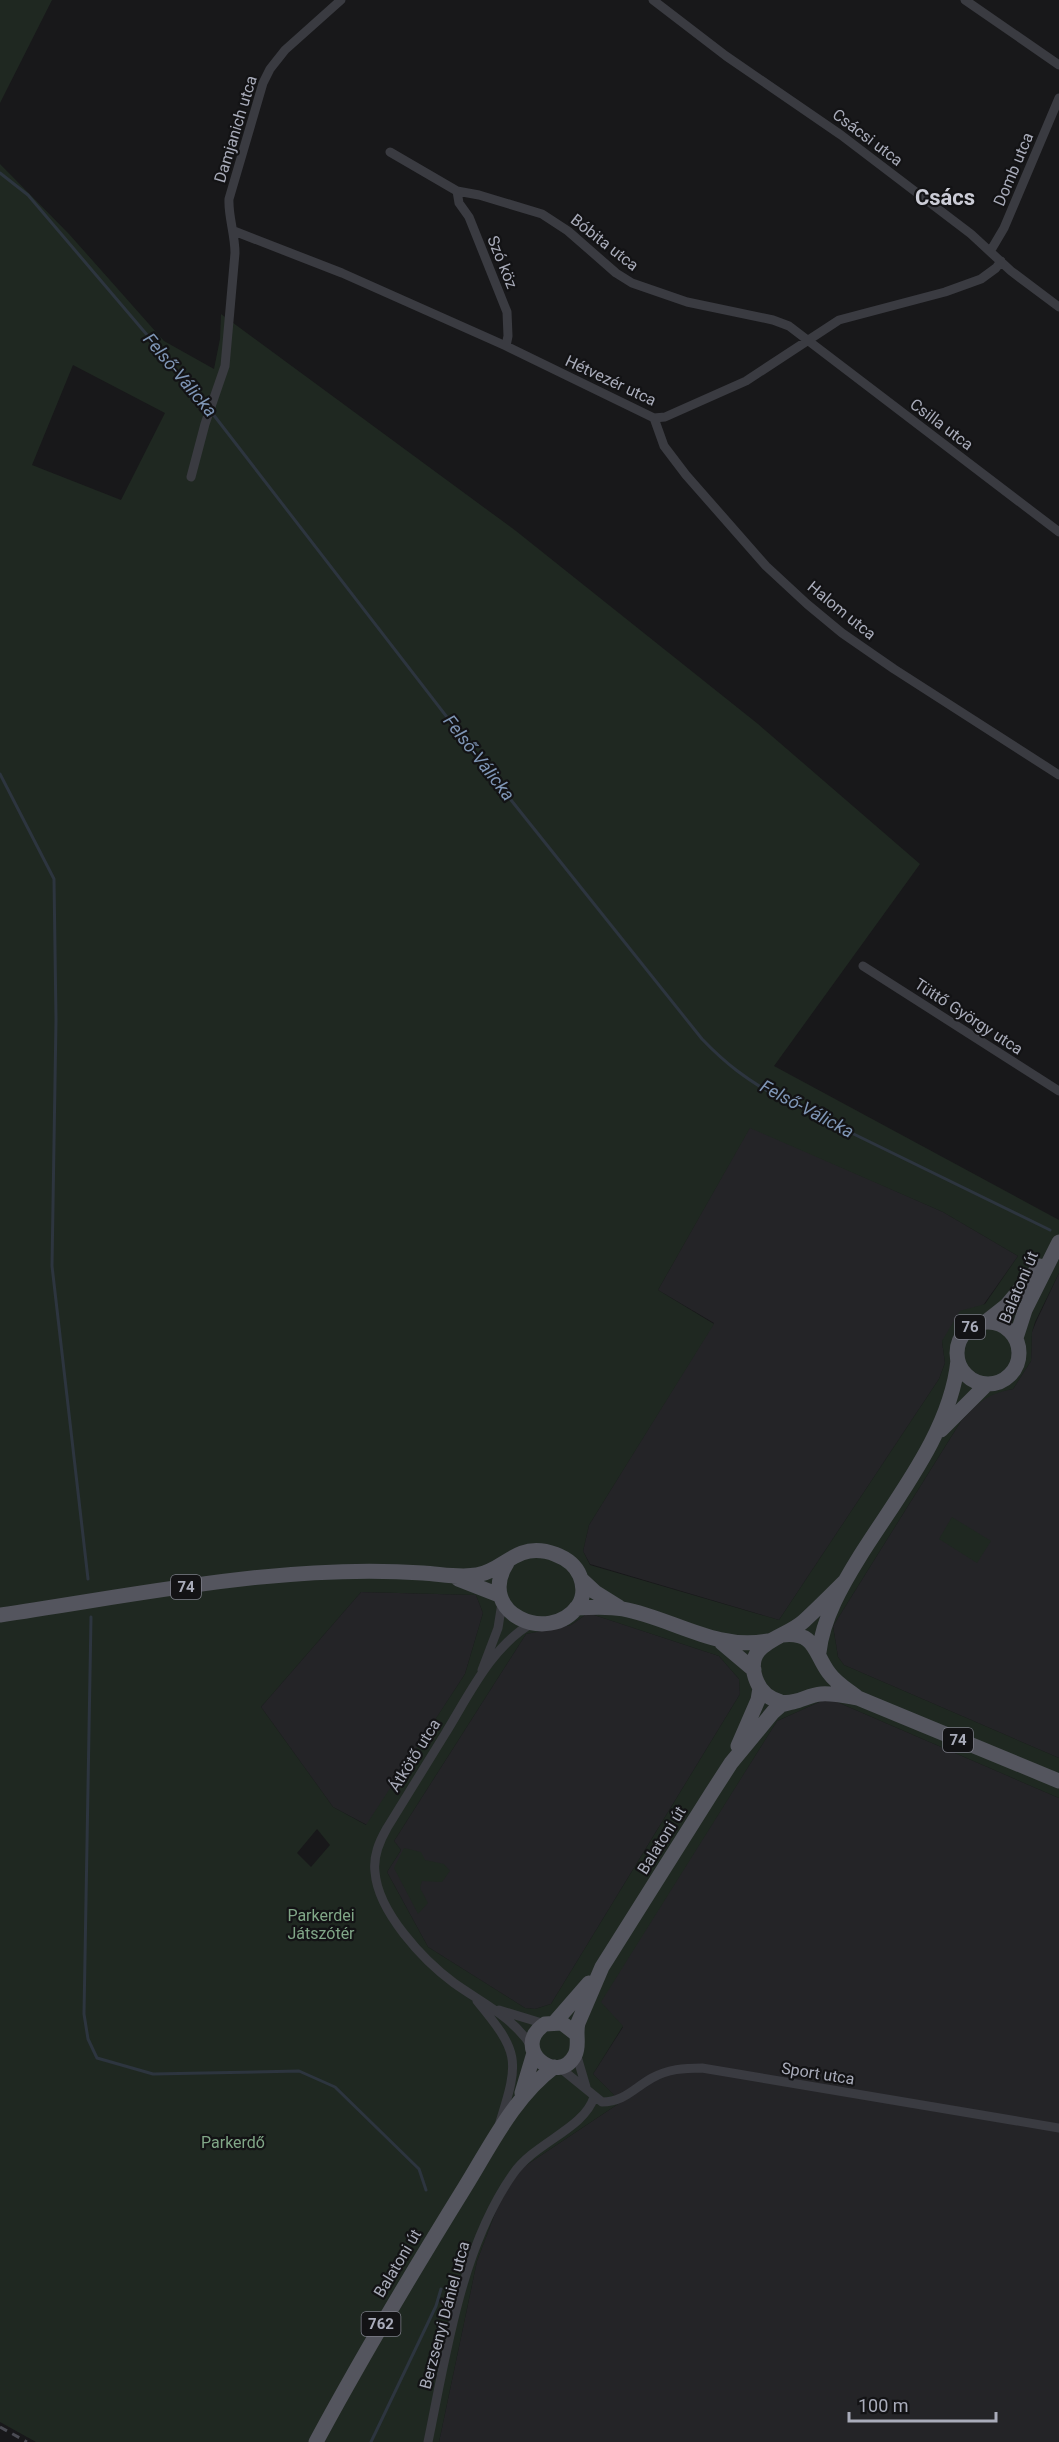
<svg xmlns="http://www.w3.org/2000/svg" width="1059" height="2442" viewBox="0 0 1059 2442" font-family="Roboto,sans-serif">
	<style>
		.built { fill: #242427 }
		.green { fill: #1f2821; fill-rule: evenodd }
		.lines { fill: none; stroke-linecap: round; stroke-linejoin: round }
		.stream { stroke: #2d353f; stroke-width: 3 }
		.street { stroke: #3a3b41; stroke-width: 9 }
		.primary { stroke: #54555e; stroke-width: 15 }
		.rail { stroke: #4b4c54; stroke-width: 3; stroke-dasharray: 8 6; stroke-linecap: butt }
		.labels { text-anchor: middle; stroke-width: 4.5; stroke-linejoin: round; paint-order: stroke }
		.shield { fill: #131315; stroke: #7c7e88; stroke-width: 1.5 }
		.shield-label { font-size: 15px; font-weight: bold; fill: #a9acba }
		.street-label { font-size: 16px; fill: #a9acba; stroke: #131315 }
		.park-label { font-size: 16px; fill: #80a687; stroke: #131315 }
		.water-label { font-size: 18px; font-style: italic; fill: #7f96b6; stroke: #131315 }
		.district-label { font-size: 22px; font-weight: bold; fill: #cbccd6; stroke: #131315 }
	</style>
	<rect width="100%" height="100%" fill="#18181a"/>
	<path class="built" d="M750 1127 943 1212 1018 1256 984 1304 942 1341 945 1363 939 1379 779 1620 590 1564 583 1551 589 1525 714 1323 658 1290Z
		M1059 1273V1758L844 1665 838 1657 833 1626 961 1421 981 1400 997 1392 1013 1389 1031 1361 1032 1332 1036 1322Z
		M361 1592 476 1595 483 1613 465 1674 367 1825 333 1807 261 1707Z
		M588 1613 719 1656 739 1679 740 1694 551 2004 535 2009 525 2008 428 1947 387 1872 401 1850 394 1841 526 1634 571 1625Z
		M828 1698 1059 1798V2442H439L477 2261 500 2200 522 2168 621 2102 593 2074 623 2027 600 2002 777 1721Z"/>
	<path class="green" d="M0 0H52L0 103Z
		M0 164 69 234 164 341 214 369 220 339 221 314 516 531 758 724 920 864 774 1066 1059 1220V1273L1035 1322 1032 1332 1031 1361 1013 1389C987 1394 979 1402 961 1421L833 1626 838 1657 844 1665 1059 1758V1798L828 1698 777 1721 601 2002 623 2026 593 2074 621 2102 522 2168 500 2200 477 2261 439 2442H36L0 2422ZM73 365 165 413 121 500 32 465ZM750 1128 943 1212 1018 1256 985 1304 960 1311 942 1341 945 1363 939 1379 779 1620 590 1565 583 1551 589 1525 714 1324 658 1290ZM361 1592 476 1595 483 1613 465 1674 366 1825 333 1807 261 1707ZM588 1613 719 1656 739 1679 740 1694 551 2004 535 2009 525 2008 428 1947 387 1872 401 1850 394 1841 526 1634 571 1625ZM317 1829 330 1845 311 1867 297 1853Z
		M952 1517 991 1541 977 1563 939 1539Z
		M404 1848 421 1852 425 1860 444 1864 450 1871 442 1882 422 1881 420 1888 428 1903 418 1914 394 1868Z"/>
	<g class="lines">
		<path class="stream" d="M0 173 28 195 199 396 511 800 702 1039C726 1064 746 1079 776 1096L1050 1230
			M0 774 54 879 56 1020 52 1266 88 1579
			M91 1617 84 2014 88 2039 97 2058 153 2074 299 2071 335 2087 419 2169 426 2190
			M371 2442 436 2306 441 2289"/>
		<path class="street" d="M653 0 726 56 841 135 971 234 1011 271 1059 307
			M965 0 1059 65
			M390 152 457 191 479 195 542 214 568 231 616 273 632 283 687 302 773 320 789 326 1059 532
			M457 191 459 203 469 217 507 312 508 336 506 346
			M234 231 342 273 506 346 654 418 665 417 746 381 839 320 945 292 981 279 996 268 1001 261
			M991 250 1004 228 1059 98
			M654 418 664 446 686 475 766 566 807 604 842 633 894 669 1059 775
			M191 477 205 424 225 366 235 253C235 234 228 216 229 199L263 83 270 69 285 50 341 0
			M863 966 1059 1091
			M482 1670 498 1628 502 1603
			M477 2001C519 2052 520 2059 500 2122
			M499 2010 545 2024
			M532 2047C513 2017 482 2003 454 1983 423 1960 378 1912 375 1872 373 1856 379 1842 387 1828 406 1797 426 1765 445 1734 469 1695 492 1645 534 1622
			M576 2053 586 2087
			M559 2067 602 2102C624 2102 634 2088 652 2078 668 2069 684 2068 702 2068L1059 2128
			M428 2442C446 2355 461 2248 513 2174 535 2142 584 2129 594 2097"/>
		<path class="primary" d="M987 1321 1006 1306 1040 1266
			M957 1353a31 31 0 1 1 62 0a31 31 0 1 1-62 0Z
			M1016 1338 1025 1310 1059 1242
			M941 1430 987 1384
			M458 1579 499 1595
			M581 1579 595 1592 619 1607
			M844 1582C831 1595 818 1608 804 1621 785 1639 740 1642 757 1682 761 1692 770 1699 781 1702 796 1705 807 1695 821 1694 833 1693 846 1696 858 1698L1059 1781
			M576 1608C591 1607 608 1606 623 1609 672 1618 716 1651 767 1641
			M0 1615C137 1595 285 1563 423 1573 441 1574 459 1578 477 1575 495 1572 506 1559 522 1553 542 1546 572 1556 580 1576 584 1586 584 1597 578 1606 549 1646 475 1613 507 1563
			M782 1635C816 1631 814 1653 829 1673 836 1683 848 1690 858 1698
			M722 1643 754 1670
			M819 1652C823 1618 842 1585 860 1556 897 1497 951 1431 958 1360
			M738 1746 758 1700 760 1688
			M555 2022 589 1983
			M575 2033 562 2023 545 2024C509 2048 558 2088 575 2055 580 2045 575 2034 578 2023L602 1967 711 1794 731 1763 773 1712 781 1705 792 1702
			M522 2093 534 2053
			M316 2442C363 2355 413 2271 465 2187 491 2145 514 2097 554 2067"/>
		<path class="rail" d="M0 2427 27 2442"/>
	</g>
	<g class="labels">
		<g class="shield">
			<rect x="955" y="1315" width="30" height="24" rx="4.5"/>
			<rect x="171" y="1575" width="30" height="24" rx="4.5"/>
			<rect x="943" y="1728" width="30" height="24" rx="4.5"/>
			<rect x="361.5" y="2312" width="39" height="24" rx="4.5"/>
		</g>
		<g class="shield-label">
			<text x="970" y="1332">76</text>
			<text x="186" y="1592">74</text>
			<text x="958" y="1745">74</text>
			<text x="381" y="2329">762</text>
		</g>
		<g class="street-label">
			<text transform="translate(235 129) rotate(-73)" y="6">Damjanich utca</text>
			<text transform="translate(868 137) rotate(37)" y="6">Csácsi utca</text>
			<text transform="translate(1013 169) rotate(-67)" y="6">Domb utca</text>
			<text transform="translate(605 242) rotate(38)" y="6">Bóbita utca</text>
			<text transform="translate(503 262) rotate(68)" y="6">Szó köz</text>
			<text transform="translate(611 380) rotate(25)" y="6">Hétvezér utca</text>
			<text transform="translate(942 424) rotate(37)" y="6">Csilla utca</text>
			<text transform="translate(842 610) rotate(39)" y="6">Halom utca</text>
			<text transform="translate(969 1016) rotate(33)" y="6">Tüttő György utca</text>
			<text transform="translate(1018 1287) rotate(-67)" y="6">Balatoni út</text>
			<text transform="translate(414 1755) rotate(-58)" y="6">Átkötő utca</text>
			<text transform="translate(661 1840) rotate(-58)" y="6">Balatoni út</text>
			<text transform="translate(818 2073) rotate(9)" y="6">Sport utca</text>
			<text transform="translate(397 2263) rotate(-59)" y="6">Balatoni út</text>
			<text transform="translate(444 2315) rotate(-75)" y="6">Berzsenyi Dániel utca</text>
		</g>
		<g class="park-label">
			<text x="321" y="1921">Parkerdei<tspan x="321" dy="18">Játszótér</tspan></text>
			<text x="233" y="2148">Parkerdő</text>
		</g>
		<g class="water-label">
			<text transform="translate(180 375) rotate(50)" y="6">Felső-Válicka</text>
			<text transform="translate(479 758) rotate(52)" y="6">Felső-Válicka</text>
			<text transform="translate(807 1109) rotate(28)" y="6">Felső-Válicka</text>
		</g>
		<g class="district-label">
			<text x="945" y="205">Csács</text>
		</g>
	</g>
	<path d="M849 2412v9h147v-9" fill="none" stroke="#a9acba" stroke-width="3"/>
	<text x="858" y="2412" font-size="18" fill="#a9acba" stroke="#131315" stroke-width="4.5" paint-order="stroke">100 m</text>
</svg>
